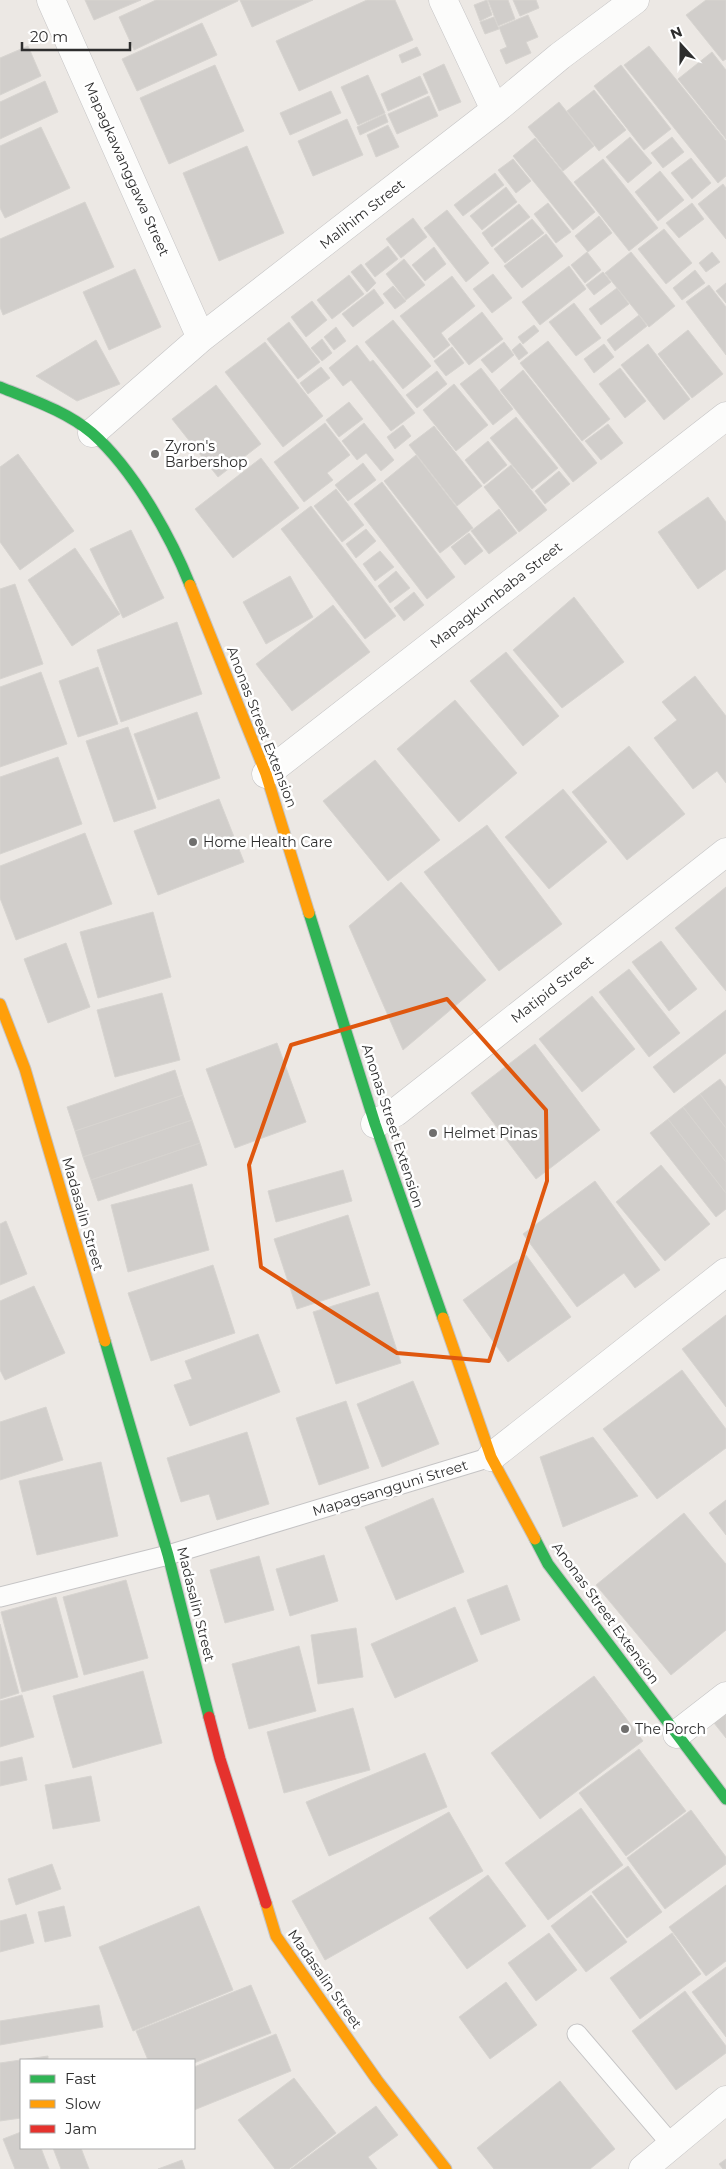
<svg xmlns="http://www.w3.org/2000/svg" width="726" height="2169" viewBox="0 0 726 2169" font-family="Montserrat,sans-serif">
	<style>
		.building { fill: #d1cecb; stroke: #d7d4d0 }
		.lines { fill: none; stroke-linecap: round; stroke-linejoin: round }
		.lane-casing { stroke: #c5c4c5; stroke-width: 21 }
		.street-casing { stroke: #c5c4c5; stroke-width: 29 }
		.fast-casing { stroke: #c5c4c5; stroke-width: 13 }
		.slow-casing { stroke: #c5c4c5; stroke-width: 13 }
		.jam-casing { stroke: #c5c4c5; stroke-width: 13 }
		.lane { stroke: #fcfcfb; stroke-width: 19 }
		.street { stroke: #fcfcfb; stroke-width: 28 }
		.fast { stroke: #30b455; stroke-width: 11 }
		.slow { stroke: #ff9f0a; stroke-width: 11 }
		.jam { stroke: #e5322d; stroke-width: 11 }
		.marked { fill: none; stroke: #df570e; stroke-width: 4; stroke-linejoin: round }
		.poi-dot { fill: #706f6e; stroke: #fff; stroke-width: 2 }
		.labels { text-anchor: middle; stroke-width: 5; stroke-linejoin: round; paint-order: stroke }
		.street-label { font-size: 14px; fill: #2e2e2e; stroke: #fff }
		.poi-label { font-size: 14px; fill: #2e2e2e; stroke: #fff; text-anchor: start }
	</style>
	<rect width="100%" height="100%" fill="#ece8e4"/>
	<path class="building" d="M85 0H141L94 20Z
		M156 0H238V1L134 50 119 17Z
		M240 0H313L252 27Z
		M367 0H395L413 40 299 91 276 41Z
		M487 0 492 15 480 21 474 5Z
		M488 0H508L515 19 498 26Z
		M513 0H536L539 8 520 16Z
		M706 0H726V59L723 61 686 15Z
		M528 15 538 37 526 42 531 53 506 64 500 50 507 47 499 27Z
		M494 17 499 29 485 34 480 22Z
		M202 23 217 55 137 91 122 59Z
		M28 46 41 76 0 95V58Z
		M649 46 726 141V176L718 183 624 65Z
		M417 47 421 55 402 63 399 55Z
		M712 52 726 70V139L678 79Z
		M444 64 461 102 439 111 423 74Z
		M215 65 244 131 169 164 140 98Z
		M621 65 671 129 644 150 594 86Z
		M368 75 385 113 358 125 341 87Z
		M420 76 428 93 388 111 381 94Z
		M45 81 58 112 0 139V102Z
		M594 90 626 130 599 151 567 111Z
		M331 91 341 113 290 135 280 113Z
		M429 96 438 116 397 134 388 114Z
		M559 102 594 146 563 171 528 127Z
		M385 114 388 122 360 135 357 127Z
		M347 119 363 155 313 176 298 141Z
		M388 125 399 147 376 157 367 135Z
		M41 127 70 188 5 218 0 208V146Z
		M630 137 652 163 628 183 606 157Z
		M672 137 684 152 663 168 651 153Z
		M535 138 595 212 573 230 513 156Z
		M247 146 284 233 219 261 183 173Z
		M691 158 711 183 692 199 671 173Z
		M513 159 531 181 516 193 498 170Z
		M603 159 658 228 629 251 574 182Z
		M660 171 684 200 658 221 635 192Z
		M495 173 504 185 463 216 454 205Z
		M723 184 726 188V239L698 204Z
		M506 187 517 202 482 230 470 216Z
		M85 202 114 267 3 315 0 307V239Z
		M548 203 571 232 556 243 534 214Z
		M692 203 704 219 679 238 666 223Z
		M519 204 530 217 492 247 482 233Z
		M447 210 489 263 466 282 424 228Z
		M599 216 612 233 588 252 575 236Z
		M413 218 427 237 401 258 386 239Z
		M532 219 544 233 505 263 494 249Z
		M664 229 692 263 666 284 638 249Z
		M546 234 563 256 522 288 504 266Z
		M388 246 398 259 375 277 365 264Z
		M434 247 446 264 425 281 412 265Z
		M587 252 601 270 585 283 571 265Z
		M631 252 675 306 649 327 605 273Z
		M712 252 720 262 706 272 699 263Z
		M404 259 425 285 406 300 386 274Z
		M361 264 376 283 367 292 351 272Z
		M569 266 586 289 540 325 522 302Z
		M135 269 161 327 109 350 83 292Z
		M695 270 705 283 682 300 673 288Z
		M603 272 611 282 594 295 586 285Z
		M493 274 512 298 492 313 473 289Z
		M349 275 364 294 332 319 317 300Z
		M452 276 475 306 441 333 450 345 434 358 400 316Z
		M726 283V303L716 291Z
		M709 285 726 307V355L686 302Z
		M393 286 406 301 395 309 383 294Z
		M617 288 629 304 601 325 589 309Z
		M374 289 384 303 353 327 342 314Z
		M312 301 327 320 306 337 291 317Z
		M574 303 601 338 576 356 549 322Z
		M482 312 503 339 469 365 448 339Z
		M639 315 647 326 615 351 607 340Z
		M393 320 431 366 403 389 365 342Z
		M289 322 320 362 298 379 267 339Z
		M534 325 539 331 523 344 518 337Z
		M336 327 346 341 334 350 324 337Z
		M688 330 723 374 692 398 658 354Z
		M322 339 332 353 322 361 311 348Z
		M96 340 120 384 77 401 36 376Z
		M548 341 610 419 582 441 520 363Z
		M265 342 323 416 283 447 225 372Z
		M504 342 514 355 492 373 481 360Z
		M520 343 528 353 519 360 512 350Z
		M604 344 614 357 594 373 584 359Z
		M648 344 690 399 664 420 621 365Z
		M357 345 370 362 373 360 415 413 391 431 351 380 343 386 329 368Z
		M452 347 464 363 446 376 434 361Z
		M321 367 330 378 308 394 300 383Z
		M481 368 513 409 493 425 460 384Z
		M620 368 646 401 625 418 599 384Z
		M523 370 597 463 573 482 500 390Z
		M437 371 447 384 417 408 406 395Z
		M454 384 488 425 456 451 423 410Z
		M216 385 261 444 218 477 172 419Z
		M349 402 363 419 339 437 326 420Z
		M516 417 558 468 532 489 490 438Z
		M325 423 350 455 327 473 333 480 304 502 274 462Z
		M364 423 394 460 381 471 366 453 357 460 342 441Z
		M608 424 623 443 601 460 585 441Z
		M403 425 411 436 395 449 387 437Z
		M434 426 482 486 457 506 409 445Z
		M488 441 507 465 484 484 465 460Z
		M18 454 74 531 20 570 0 542V467Z
		M416 455 473 528 440 553 384 481Z
		M261 458 299 508 233 558 195 509Z
		M363 463 376 480 348 501 335 485Z
		M511 465 547 510 519 532 484 487Z
		M559 471 570 484 545 504 535 491Z
		M382 482 455 577 427 599 354 504Z
		M336 489 364 525 342 542 314 506Z
		M708 497 726 522V569L698 589 658 532Z
		M311 506 396 616 365 639 281 529Z
		M499 509 517 533 489 554 471 531Z
		M366 529 376 541 356 558 346 544Z
		M131 530 164 598 123 618 90 549Z
		M469 533 483 551 465 565 451 547Z
		M75 548 120 614 72 646 28 580Z
		M380 551 394 567 375 581 363 564Z
		M396 571 410 588 390 603 378 586Z
		M290 576 313 617 266 644 243 602Z
		M15 584 43 664 0 679V589Z
		M414 592 424 605 404 621 394 608Z
		M574 597 624 662 562 708 513 650Z
		M333 605 370 652 292 711 256 664Z
		M177 622 202 694 121 722 97 650Z
		M506 652 559 716 523 746 470 681Z
		M98 667 118 724 78 737 59 681Z
		M41 672 67 744 0 767V687Z
		M695 676 726 716V783L717 771 693 789 654 738 677 720 662 702Z
		M455 700 517 773 459 822 397 749Z
		M197 712 220 778 158 800 134 734Z
		M128 727 156 808 114 822 86 741Z
		M629 746 685 814 627 860 572 792Z
		M58 757 82 824 0 854V777Z
		M375 760 440 840 388 881 323 801Z
		M563 789 607 842 549 889 505 837Z
		M219 799 244 862 158 895 134 831Z
		M487 825 562 924 499 971 424 872Z
		M85 833 112 904 16 940 0 898V866Z
		M401 882 486 980 403 1050 349 926Z
		M726 887V991L675 928Z
		M153 912 171 977 98 998 80 932Z
		M661 941 697 989 669 1011 632 962Z
		M66 943 90 1007 48 1023 24 959Z
		M629 969 680 1033 649 1057 599 992Z
		M162 993 180 1060 115 1077 97 1010Z
		M592 996 635 1049 582 1092 539 1039Z
		M726 1010V1053L674 1093 653 1067Z
		M277 1043 306 1122 235 1148 206 1069Z
		M535 1044 600 1130 536 1179 471 1093Z
		M175 1070 183 1095 75 1131 67 1107Z
		M720 1079 726 1087V1128L700 1094Z
		M700 1094 726 1128V1162L683 1107Z
		M183 1095 192 1120 83 1157 75 1131Z
		M683 1107 726 1162V1193L668 1119Z
		M668 1119 726 1193V1209L716 1217 650 1133Z
		M192 1120 200 1143 91 1180 83 1157Z
		M200 1143 207 1165 98 1201 91 1180Z
		M661 1165 710 1224 665 1261 616 1202Z
		M343 1170 352 1201 276 1222 268 1191Z
		M595 1181 660 1270 635 1288 624 1273 577 1307 523 1234Z
		M192 1184 209 1250 128 1272 111 1205Z
		M348 1215 370 1285 297 1309 274 1239Z
		M6 1221 27 1274 0 1285V1224Z
		M526 1255 571 1317 508 1362 463 1300Z
		M213 1265 235 1333 151 1361 128 1293Z
		M34 1286 65 1353 5 1380 0 1370V1301Z
		M378 1292 401 1363 336 1384 313 1312Z
		M726 1315V1407L682 1349Z
		M258 1334 280 1392 190 1426 174 1385 192 1379 185 1361Z
		M682 1370 726 1429V1448L657 1499 603 1429Z
		M413 1381 439 1444 382 1467 357 1404Z
		M346 1401 369 1468 319 1485 296 1418Z
		M46 1407 63 1460 0 1480V1422Z
		M247 1432 269 1504 217 1520 209 1494 181 1502 167 1458Z
		M593 1437 638 1496 563 1527 540 1457Z
		M101 1462 118 1536 37 1555 19 1481Z
		M433 1498 464 1572 396 1600 365 1527Z
		M726 1500V1535L709 1513Z
		M684 1513 726 1564V1630L671 1675 596 1585Z
		M324 1555 338 1601 290 1616 276 1569Z
		M259 1556 274 1610 225 1623 210 1570Z
		M126 1580 148 1658 84 1675 63 1597Z
		M507 1585 520 1620 481 1635 467 1600Z
		M56 1597 78 1677 22 1692 1 1612Z
		M455 1607 478 1661 395 1698 371 1644Z
		M0 1624 19 1693 0 1699Z
		M356 1628 363 1677 318 1684 311 1635Z
		M299 1646 316 1711 249 1729 232 1664Z
		M143 1671 162 1743 73 1768 53 1696Z
		M594 1676 643 1741 540 1819 491 1753Z
		M22 1695 34 1737 0 1747V1701Z
		M353 1708 370 1770 284 1793 267 1732Z
		M726 1714V1738L714 1723Z
		M639 1749 686 1811 626 1856 579 1793Z
		M425 1753 447 1807 329 1856 306 1802Z
		M22 1757 27 1780 0 1786V1762Z
		M91 1776 100 1821 53 1829 45 1785Z
		M581 1808 623 1865 548 1920 505 1863Z
		M691 1810 726 1857V1864L665 1909 627 1858Z
		M449 1812 483 1871 325 1960 292 1901Z
		M52 1864 61 1889 16 1905 8 1879Z
		M628 1866 662 1912 627 1938 592 1892Z
		M488 1875 526 1926 467 1969 429 1918Z
		M726 1885V1961L706 1976 669 1927Z
		M591 1895 627 1942 586 1972 551 1926Z
		M64 1906 71 1936 45 1942 38 1912Z
		M199 1906 233 1990 133 2031 99 1947Z
		M26 1914 34 1943 0 1952V1921Z
		M549 1933 577 1970 536 2001 508 1963Z
		M672 1933 701 1974 640 2019 610 1978Z
		M726 1967V2037L692 1992Z
		M506 1982 537 2025 490 2059 459 2017Z
		M251 1985 271 2033 194 2063V2060H148L136 2031Z
		M685 1991 726 2046V2053L676 2090 632 2031Z
		M99 2005 103 2027 0 2045V2021Z
		M276 2034 291 2071 194 2110V2067Z
		M48 2056V2060H21V2118L0 2121V2063Z
		M294 2078 336 2133 289 2169H275L238 2120Z
		M560 2081 615 2149 590 2169H494L477 2148Z
		M376 2106 398 2135 368 2157 377 2169H291Z
		M21 2132V2148H41L49 2169H15L3 2139Z
		M53 2148H81L89 2169H61Z
		M726 2159V2169H723L719 2164Z
		M182 2160 185 2169H158Z"/>
	<g class="lines">
		<g class="lane-casing">
			<path id="lane" d="M0 1597 168 1555 491 1457
				M577 2034 672 2145"/>
		</g>
		<g class="street-casing">
			<path id="street" d="M51 0 201 338
				M443 0 495 110
				M92 433 201 338 495 110 560 56 635 0
				M266 774 726 416
				M375 1124 396 1112 726 852
				M491 1457 726 1272
				M677 1734 726 1696
				M643 2169 726 2100"/>
		</g>
		<g class="fast-casing">
			<path id="fast" d="M0 387C32 400 66 411 92 433 133 469 170 535 190 585
				M309 913 375 1124 443 1318
				M105 1341 168 1555 209 1717
				M535 1539 548 1564 726 1799"/>
		</g>
		<g class="slow-casing">
			<path id="slow" d="M190 585 266 774 309 913
				M0 1004 25 1069 105 1341
				M443 1318 491 1457 535 1539
				M266 1903 276 1936 377 2080 446 2169"/>
		</g>
		<g class="jam-casing">
			<path id="jam" d="M209 1717 220 1759 266 1903"/>
		</g>
		<use href="#lane" class="lane"/>
		<use href="#street" class="street"/>
		<use href="#fast" class="fast"/>
		<use href="#slow" class="slow"/>
		<use href="#jam" class="jam"/>
	</g>
	<path class="marked" d="M447 999 546 1110 547 1181 489 1361 397 1353 261 1267 249 1165 291 1045Z"/>
	<g class="poi-dot">
		<circle cx="155" cy="454" r="5"/>
		<circle cx="193" cy="842" r="5"/>
		<circle cx="433" cy="1133" r="5"/>
		<circle cx="625" cy="1729" r="5"/>
	</g>
	<g class="labels">
		<g class="street-label">
			<text transform="translate(127 169) rotate(66)" y="5">Mapagkawanggawa Street</text>
			<text transform="translate(362 214) rotate(-38)" y="5">Malihim Street</text>
			<text transform="translate(496 595) rotate(-38)" y="5">Mapagkumbaba Street</text>
			<text transform="translate(262 727) rotate(69)" y="5">Anonas Street Extension</text>
			<text transform="translate(552 989) rotate(-38)" y="5">Matipid Street</text>
			<text transform="translate(393 1126) rotate(72)" y="5">Anonas Street Extension</text>
			<text transform="translate(83 1214) rotate(74)" y="5">Madasalin Street</text>
			<text transform="translate(390 1488) rotate(-17)" y="5">Mapagsangguni Street</text>
			<text transform="translate(196 1604) rotate(76)" y="5">Madasalin Street</text>
			<text transform="translate(606 1613) rotate(54)" y="5">Anonas Street Extension</text>
			<text transform="translate(325 1979) rotate(55)" y="5">Madasalin Street</text>
		</g>
		<g class="poi-label">
			<text x="165" y="451">Zyron's<tspan x="165" dy="16">Barbershop</tspan></text>
			<text x="203" y="847">Home Health Care</text>
			<text x="443" y="1138">Helmet Pinas</text>
			<text x="635" y="1734">The Porch</text>
		</g>
	</g>
	<rect x="20" y="2059" width="175" height="90" fill="#ffffff" stroke="#ababab"/>
	<rect x="30" y="2075" width="25" height="8" fill="#30b455" stroke="#ababab"/>
	<text x="65" y="2084" font-size="15" fill="#2e2e2e">Fast</text>
	<rect x="30" y="2100" width="25" height="8" fill="#ff9f0a" stroke="#ababab"/>
	<text x="65" y="2109" font-size="15" fill="#2e2e2e">Slow</text>
	<rect x="30" y="2125" width="25" height="8" fill="#e5322d" stroke="#ababab"/>
	<text x="65" y="2134" font-size="15" fill="#2e2e2e">Jam</text>
	<g transform="translate(681 45) rotate(339)" stroke="#ffffff" stroke-width="4" paint-order="stroke">
	<path d="M0-4L9 19L0 12L-9 19Z" fill="#2e2e2e"/>
	<text y="-8" font-size="14" font-weight="bold" text-anchor="middle" fill="#2e2e2e">N</text>
	</g>
	<path d="M22 42v8h108v-8" fill="none" stroke="#2e2e2e" stroke-width="2.5"/>
	<text x="30" y="42" font-size="15" fill="#2e2e2e" stroke="#ffffff" stroke-width="4" paint-order="stroke">20 m</text>
</svg>
